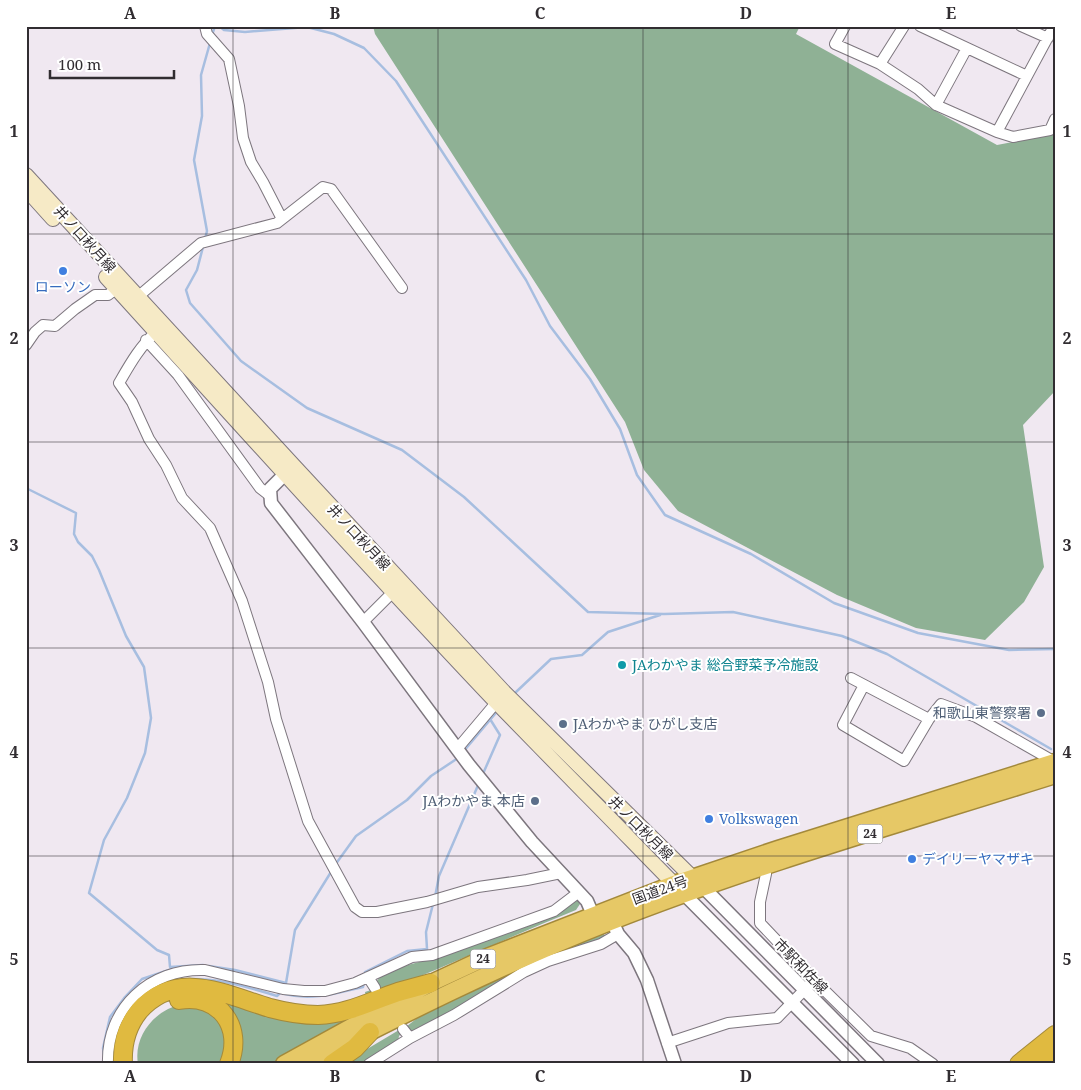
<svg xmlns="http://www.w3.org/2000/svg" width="1081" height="1090" viewBox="0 0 1081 1090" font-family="'Noto Serif','Noto Sans JP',serif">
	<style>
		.forest { fill: #8fb195 }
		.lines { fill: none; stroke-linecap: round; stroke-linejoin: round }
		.stream { stroke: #a7bee0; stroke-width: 2.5 }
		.minor-casing { stroke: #7d767e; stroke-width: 12 }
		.tertiary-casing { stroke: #7d767e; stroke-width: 15 }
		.secondary-casing { stroke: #7d767e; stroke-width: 16 }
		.trunk-casing { stroke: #a3893b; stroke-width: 19 }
		.motorway-casing { stroke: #a3893b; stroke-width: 20 }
		.minor { stroke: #fff; stroke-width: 10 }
		.tertiary { stroke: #fff; stroke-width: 12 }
		.secondary { stroke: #f6eac6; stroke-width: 14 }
		.trunk { stroke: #e6c866; stroke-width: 16 }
		.motorway { stroke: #e0ba40; stroke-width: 18 }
		.grid { fill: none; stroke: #312d31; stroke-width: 1; stroke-opacity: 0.55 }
		.shop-dot { fill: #3f7fe0; stroke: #fff; stroke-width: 2 }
		.culture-dot { fill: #0f9aa8; stroke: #fff; stroke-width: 2 }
		.service-dot { fill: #5c6f8a; stroke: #fff; stroke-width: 2 }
		.labels { text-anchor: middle; stroke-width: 4; stroke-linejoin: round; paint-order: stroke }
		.shield { fill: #fff; stroke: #6f6c6f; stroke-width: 1 }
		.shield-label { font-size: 12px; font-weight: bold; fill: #312d31 }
		.street-label { font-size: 14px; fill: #312d31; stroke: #fff }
		.shop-label { font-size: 14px; fill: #366cbe; stroke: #fff; text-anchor: start }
		.culture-label { font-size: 14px; fill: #0d838f; stroke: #fff; text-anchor: start }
		.service-label { font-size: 14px; fill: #4e5e75; stroke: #fff; text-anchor: end }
		.neatline { fill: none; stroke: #312d31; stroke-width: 2 }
		.grid-label { font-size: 16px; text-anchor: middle; font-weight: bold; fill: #312d31 }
	</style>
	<rect width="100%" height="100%" fill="#f0e8f1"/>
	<path class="forest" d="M373 26H800L796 34 997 145 1055 134V391L1023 425 1044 567 1024 602 985 640 916 628 837 595 678 511 644 470 625 422 375 34Z
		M577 900 580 904 576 910C506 938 438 971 366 997L365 992 377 988 376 982C386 968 420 962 436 958Z
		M603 933 606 937 549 957 449 1014 412 1032 406 1027 416 1019 507 970Z
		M185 994 265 1011 388 1000 273 1064H233L236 1030Z
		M183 1004 213 1013 227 1032 223 1064H138C133 1035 156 1009 183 1004Z
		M399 1030 401 1034 399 1036 398 1042 361 1064H342Z"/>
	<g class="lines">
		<path class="stream" d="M219 26 224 30 245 32 307 27 334 34 364 48 396 81 526 280 550 326 590 379 620 429 637 475 665 515 751 554 834 603 918 633 1009 650 1055 649
			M212 35 215 26
			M205 239 207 231 194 160 202 116 201 75 210 43
			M203 247 197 270 186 290 190 303 241 361 307 408 402 450 464 497 588 612 664 614 733 612 842 636 887 654 1051 749
			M26 488 76 513 74 534 78 542 92 556 99 570 126 636 144 667 151 718 145 753 127 798 104 840 89 893 157 950 169 955 170 967 203 965
			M516 692 551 659 582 655 608 632 660 615
			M463 752 495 714
			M482 776 500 735 490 719
			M335 865 356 836 407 800 431 776 458 758
			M435 897 439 876 479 783
			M209 966 235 970 286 983 295 930 331 872
			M365 976V972L407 951 427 949 426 932 433 904
			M176 977 178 980C212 976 245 986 277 996L280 993
			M285 994C312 1001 337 993 363 987L364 981
			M104 1055 103 1048 110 1017 125 997 142 979 172 969"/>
		<g class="minor-casing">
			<path id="minor" d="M205 26 207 34 229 59 239 106 243 138 251 162 263 182 282 219
				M845 26 835 44 880 64 918 89 936 105 997 132 1054 26
				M920 26 1027 76
				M1021 26 1048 38
				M880 64 904 26
				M936 105 967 48
				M997 132 1013 137 1050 130 1055 119
				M134 300 201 243 277 223 323 187 331 189 402 288
				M157 331C140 346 130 364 119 383L132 402 149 439 166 465 182 498 210 528 242 601 268 682 276 719 308 821 355 907 362 912H377L427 902 478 887 527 880 561 873
				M146 340 178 375 260 488 269 495
				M26 345 35 332 43 325 55 326 75 309 95 295H108L121 285
				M363 622 398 587
				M851 678 929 719
				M864 685 843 725 904 761 929 719 941 704 976 717 1055 762
				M457 749 500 698
				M766 867V874L760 902V923L814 980
				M368 977 375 988
				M403 1029 410 1038
				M667 1043 728 1023 777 1018 814 980 871 1036 910 1048 933 1064
				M108 1064C106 1008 150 968 205 970L283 989 304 991H325L355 983 412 957 432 955 554 911 579 892
				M369 1064 410 1038 454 1015 524 972 548 961 601 944 618 934"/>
		</g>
		<g class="tertiary-casing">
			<path id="tertiary" d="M292 467 270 489 271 503 363 622 469 765 532 842 587 901 593 915
				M704 888 878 1064
				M685 895 853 1064
				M612 921 618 934 634 953 647 980 675 1064"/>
		</g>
		<g class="secondary-casing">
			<path id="secondary" d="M26 175 294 466 505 693 698 883
				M26 189 53 219
				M106 277C235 419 363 562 495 701 524 731 554 761 583 791 616 824 648 858 681 891"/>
		</g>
		<g class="trunk-casing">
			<path id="trunk" d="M284 1064 431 983 487 957 674 884 778 849 1055 762
				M307 1064C406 1013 506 963 610 922 755 865 906 822 1055 775"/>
		</g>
		<g class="motorway-casing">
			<path id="motorway" d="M179 1000C219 993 244 1027 229 1064
				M123 1064C122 1045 127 1026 139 1011 177 968 226 995 270 1008 285 1012 302 1015 318 1015 348 1014 371 1001 398 992 409 989 420 986 431 983
				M332 1064 355 1048 370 1032
				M1019 1064 1055 1035
				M1040 1064 1055 1052"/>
		</g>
		<use href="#minor" class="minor"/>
		<use href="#tertiary" class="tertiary"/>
		<use href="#secondary" class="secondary"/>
		<use href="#trunk" class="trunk"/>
		<use href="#motorway" class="motorway"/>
	</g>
	<path class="grid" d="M233 26V1064M438 26V1064M643 26V1064M848 26V1064M26 234H1055M26 442H1055M26 648H1055M26 856H1055"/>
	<g class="shop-dot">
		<circle cx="63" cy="271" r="5"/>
		<circle cx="709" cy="819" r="5"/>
		<circle cx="912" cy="859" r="5"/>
	</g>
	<circle class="culture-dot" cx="622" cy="665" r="5"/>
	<g class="service-dot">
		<circle cx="1041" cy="713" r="5"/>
		<circle cx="563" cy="724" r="5"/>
		<circle cx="535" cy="801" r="5"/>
	</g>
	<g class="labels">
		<g class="shield">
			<rect x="857.5" y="824.5" width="25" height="19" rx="4"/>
			<rect x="470.5" y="949.5" width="25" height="19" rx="4"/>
		</g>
		<g class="shield-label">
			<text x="870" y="838">24</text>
			<text x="483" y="963">24</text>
		</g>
		<g class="street-label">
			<text transform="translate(85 239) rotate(48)" y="5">井ノ口秋月線</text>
			<text transform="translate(359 537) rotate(47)" y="5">井ノ口秋月線</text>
			<text transform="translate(641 828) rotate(45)" y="5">井ノ口秋月線</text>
			<text transform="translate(660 890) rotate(-20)" y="5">国道24号</text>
			<text transform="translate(801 966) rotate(46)" y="5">市駅和佐線</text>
		</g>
		<g class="shop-label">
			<text x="63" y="292" text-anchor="middle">ローソン</text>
			<text x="719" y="824">Volkswagen</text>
			<text x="922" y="864">デイリーヤマザキ</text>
		</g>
		<g class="culture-label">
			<text x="632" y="670">JAわかやま 総合野菜予冷施設</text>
		</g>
		<g class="service-label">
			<text x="1031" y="718">和歌山東警察署</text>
			<text x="573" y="729" text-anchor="start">JAわかやま ひがし支店</text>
			<text x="525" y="806">JAわかやま 本店</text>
		</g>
	</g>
	<rect width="1081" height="1090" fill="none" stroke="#ffffff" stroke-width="55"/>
	<path d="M50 70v8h124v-8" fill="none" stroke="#312d31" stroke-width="2.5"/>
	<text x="58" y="70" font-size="15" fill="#312d31" stroke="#ffffff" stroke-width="4" paint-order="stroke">100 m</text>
	<rect x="28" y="28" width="1026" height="1034" class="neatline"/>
	<g class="grid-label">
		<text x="130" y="19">A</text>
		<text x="335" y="19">B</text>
		<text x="540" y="19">C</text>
		<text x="746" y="19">D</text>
		<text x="951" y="19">E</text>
		<text x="14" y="137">1</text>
		<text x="1067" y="137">1</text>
		<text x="14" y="344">2</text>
		<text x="1067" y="344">2</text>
		<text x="14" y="551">3</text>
		<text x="1067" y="551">3</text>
		<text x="14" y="758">4</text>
		<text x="1067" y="758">4</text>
		<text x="14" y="965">5</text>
		<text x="1067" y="965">5</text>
		<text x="130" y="1082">A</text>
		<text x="335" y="1082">B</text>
		<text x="540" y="1082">C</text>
		<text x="746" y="1082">D</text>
		<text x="951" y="1082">E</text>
	</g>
</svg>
